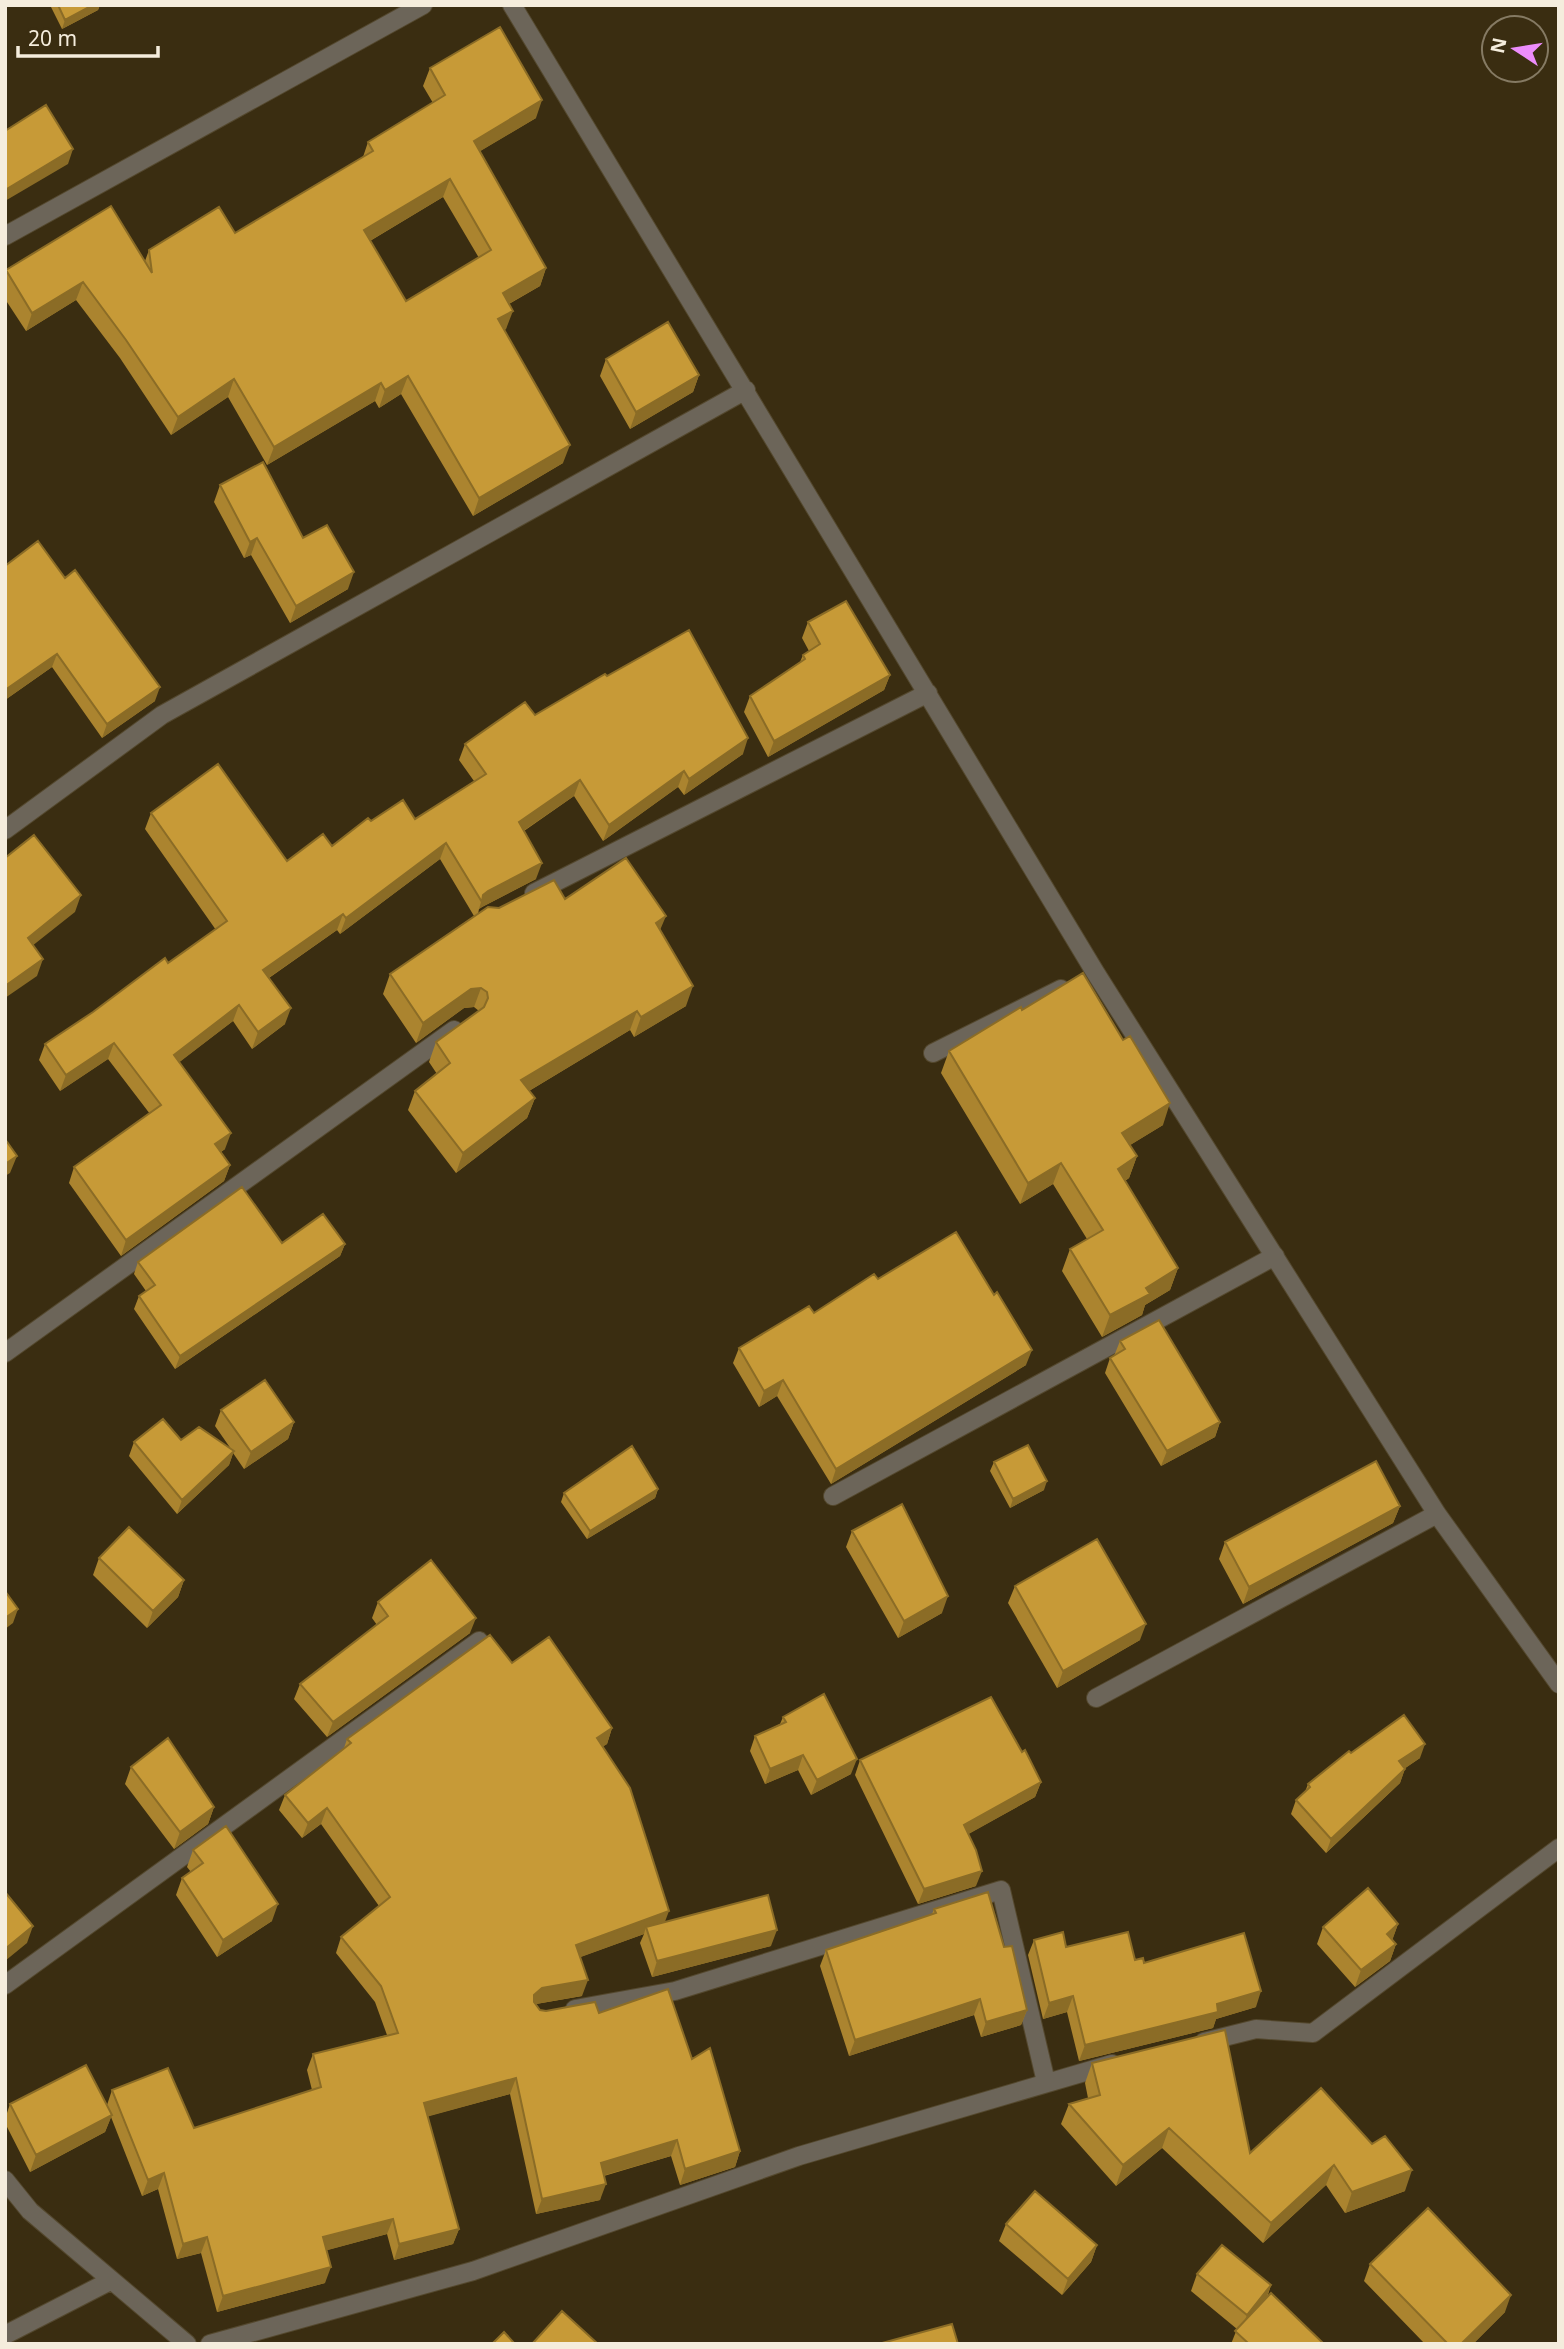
<svg xmlns="http://www.w3.org/2000/svg" width="1564" height="2349" viewBox="0 0 1564 2349" font-family="'Noto Sans',sans-serif">
	<style>
		.lines { fill: none; stroke-linecap: round; stroke-linejoin: round }
		.minor-casing { stroke: #54482e; stroke-width: 20 }
		.minor { stroke: #6c6559; stroke-width: 18 }
		.wall { fill: #ab842f; fill-rule: evenodd }
		.shaded-wall { fill: #8b6c26 }
		.building { fill: #c79a37; stroke: #8b6c26; stroke-width: 2; fill-rule: evenodd }
	</style>
	<rect width="100%" height="100%" fill="#3a2d11"/>
	<g class="lines">
		<g class="minor-casing">
			<path id="minor" d="M512 5 1095 972 1437 1514 1559 1684
				M5 236 423 5
				M5 830 162 715 746 390
				M534 893 928 693
				M933 1053 1061 989
				M5 1353 454 1030
				M833 1496 1275 1256
				M1096 1698 1437 1514
				M5 1985 479 1641
				M575 2009 675 1991 1001 1890 1046 2082
				M1204 2042 1256 2029 1313 2033 1559 1848
				M5 2180 30 2211 187 2344
				M5 2335 110 2281
				M210 2344 473 2271 799 2156 1112 2064"/>
		</g>
		<use href="#minor" class="minor"/>
	</g>
	<path class="wall" d="M50 5H100L98 10 62 29Z
		M430 68 536 118 480 151 546 268 540 286 509 304 506 329 504 330 563 463 473 516 401 394 379 408 375 401 267 465 228 397 171 435 120 358 76 300 26 331 5 299 6 270 145 261 149 250 235 233 363 157 368 142 433 103 423 86ZM443 197 479 258 406 301 370 241Z
		M606 359 699 375 693 392 630 429 600 376Z
		M220 485 303 538 348 589 290 623 251 555 244 558 214 502Z
		M5 566 155 701 102 738 52 667 5 700Z
		M808 622 890 675 884 690 768 757 744 712 750 696 800 662 803 655 809 651 802 638Z
		M607 676 743 754 684 795 678 787 603 841 574 796 524 831 536 879 482 907 479 909 478 914 499 908 565 899 660 930 686 1006 634 1037 630 1030 529 1091 535 1098 527 1118 456 1173 408 1110 415 1091 437 1074 429 1062 436 1042 479 1011 474 1007 464 1008 416 1043 383 994 390 974 474 916 440 859 340 934 337 930 269 978 285 1024 252 1049 233 1021 179 1062 225 1149 221 1152 230 1165 224 1181 121 1256 69 1183 74 1167 150 1114 108 1059 60 1091 39 1060 45 1044 168 963 216 930 145 829 151 813 287 861 332 846 371 821 415 819 474 781 459 760 465 744 535 715Z
		M1022 1010 1163 1125 1130 1145 1137 1156 1129 1178 1125 1181 1178 1268 1170 1290 1145 1305 1142 1315 1102 1337 1062 1271 1070 1249 1087 1239 1053 1184 1020 1204 941 1073 949 1051Z
		M282 1243 345 1244 340 1256 175 1369 134 1309 139 1296 146 1291 134 1274 138 1262Z
		M878 1279 1026 1365 831 1484 777 1396 759 1407 733 1363 739 1348 814 1313Z
		M1120 1341 1220 1422 1215 1437 1161 1466 1105 1373 1110 1358 1114 1356Z
		M221 1410 294 1422 288 1439 244 1469 233 1453 229 1465 177 1514 129 1456 134 1442 181 1440 231 1449 215 1426Z
		M994 1462 1044 1490 1010 1508 990 1471Z
		M658 1489 655 1498 587 1539 561 1502 564 1493Z
		M1400 1506 1393 1523 1243 1604 1219 1559 1225 1542Z
		M852 1531 942 1613 898 1638 846 1547Z
		M99 1558 184 1580 178 1597 147 1628 93 1575Z
		M1015 1586 1140 1640 1057 1688 1008 1603Z
		M378 1602 470 1633 327 1737 294 1699 300 1684 377 1625 372 1618Z
		M512 1663 612 1728 607 1744 603 1746 665 1922 771 1946 652 1977 640 1943 644 1934 580 1957 582 1996 536 2004 540 2010 599 2013 692 2059 740 2151 735 2167 680 2185 671 2156 604 2176 600 2200 536 2214 510 2094 428 2116 459 2229 453 2244 394 2260 387 2234 327 2250 325 2283 217 2312 201 2253 177 2259 158 2189 142 2196 111 2117 105 2132 30 2172 5 2123V2119L10 2104 107 2105 112 2090 194 2128 312 2090 307 2070 313 2054 387 2035 375 2002 336 1953 341 1937 379 1906 321 1824 302 1838 279 1810 285 1795 344 1748 347 1739Z
		M783 1717 851 1774 811 1795 798 1770 765 1784 750 1751 755 1736 780 1724Z
		M1022 1752 1041 1782 1035 1797 968 1834 976 1886 918 1904 855 1775 860 1760Z
		M1351 1753 1420 1758 1405 1768 1400 1783 1326 1853 1291 1814 1296 1800 1305 1792 1308 1784Z
		M131 1767 214 1807 208 1824 174 1849 125 1784Z
		M193 1850 272 1921 217 1957 176 1895 182 1878 191 1872 187 1867Z
		M934 1909 1004 1947 1027 2010 1021 2025 981 2037 974 2015 849 2056 820 1966 826 1950 932 1914Z
		M1398 1924 1392 1940 1396 1944 1390 1961 1355 1987 1317 1944 1323 1927Z
		M1034 1940 1144 1963 1256 2007 1216 2019 1213 2028 1079 2061 1067 2012 1043 2019 1028 1955Z
		M1092 2063 1250 2153 1321 2088 1405 2191 1345 2213 1326 2185 1263 2243 1162 2148 1116 2186 1061 2124 1069 2104 1088 2098 1085 2083Z
		M1006 2224 1097 2245 1091 2262 1062 2295 999 2241Z
		M1370 2264 1505 2312 1473 2344H1425L1364 2281Z
		M1197 2274 1271 2285 1267 2298 1324 2344H1231L1237 2329 1191 2291Z"/>
	<path class="shaded-wall" d="M93 5H100L98 10 62 29 65 20Z
		M542 100 536 118 467 159 474 141Z
		M73 149 68 164 5 201V190Z
		M450 179 443 197 358 248 364 230Z
		M546 268 540 286 496 311 503 293Z
		M83 282 76 300 26 331 32 313Z
		M513 311 506 329 491 337 498 319Z
		M699 375 693 392 630 429 636 412Z
		M408 376 401 394 379 408 385 390Z
		M234 379 228 397 171 435 178 417Z
		M381 383 375 401 267 465 274 447Z
		M570 445 563 463 473 516 479 498Z
		M257 538 251 555 244 558 250 542Z
		M354 572 348 589 290 623 296 606Z
		M57 654 52 667 5 700V690Z
		M890 675 884 690 768 757 774 741Z
		M160 687 155 701 102 738 107 724Z
		M748 738 743 754 684 795 689 779Z
		M684 771 678 787 603 841 609 825Z
		M580 780 574 796 513 838 519 822Z
		M446 843 440 859 340 934 346 918Z
		M542 863 536 879 482 907 479 909 483 895 488 891Z
		M81 895 75 912 22 954 28 938Z
		M343 914 337 930 257 986 263 970Z
		M666 916 658 935 656 923Z
		M43 959 37 976 5 998V986Z
		M693 986 686 1006 634 1037 641 1017Z
		M481 988 474 1007 464 1008 416 1043 423 1023 471 989Z
		M239 1005 233 1021 168 1071 174 1055Z
		M291 1008 285 1024 252 1049 258 1032Z
		M637 1011 630 1030 514 1100 521 1080Z
		M114 1043 108 1059 60 1091 66 1075Z
		M535 1098 527 1118 456 1173 463 1153Z
		M1170 1103 1163 1125 1114 1155 1122 1133Z
		M231 1133 225 1149 209 1160 215 1144Z
		M17 1156 10 1173 5 1176V1164Z
		M1137 1156 1129 1178 1110 1191 1118 1169Z
		M1061 1163 1053 1184 1020 1204 1028 1183Z
		M230 1165 224 1181 121 1256 126 1240Z
		M345 1244 340 1256 175 1369 180 1356Z
		M1178 1268 1170 1290 1145 1305 1142 1315 1102 1337 1110 1315 1146 1288Z
		M1032 1350 1026 1365 831 1484 836 1469Z
		M783 1380 777 1396 759 1407 764 1391Z
		M294 1422 288 1439 244 1469 251 1452Z
		M1220 1422 1215 1437 1161 1466 1167 1451Z
		M234 1451 229 1465 177 1514 182 1500Z
		M1047 1481 1044 1490 1010 1508 1013 1499Z
		M658 1489 655 1498 587 1539 590 1531Z
		M1400 1506 1393 1523 1243 1604 1249 1587Z
		M184 1580 178 1597 147 1628 153 1611Z
		M948 1596 942 1613 898 1638 904 1621Z
		M18 1609 13 1623 5 1629V1618Z
		M476 1618 470 1633 327 1737 333 1722Z
		M1146 1624 1140 1640 1057 1688 1063 1671Z
		M612 1728 607 1744 592 1754 597 1738Z
		M1425 1744 1420 1758 1394 1776 1399 1761Z
		M803 1755 798 1770 765 1784 770 1769Z
		M857 1759 851 1774 811 1795 817 1780Z
		M1405 1769 1400 1783 1326 1853 1331 1839Z
		M1041 1782 1035 1797 958 1840 964 1825Z
		M214 1807 208 1824 174 1849 180 1832Z
		M327 1808 321 1824 302 1838 308 1823Z
		M982 1871 976 1886 918 1904 924 1889Z
		M278 1904 272 1921 217 1957 223 1940Z
		M669 1911 663 1927H646L644 1934 570 1961 576 1945Z
		M1398 1924 1392 1941 1387 1934Z
		M33 1926 27 1943 5 1961V1949Z
		M777 1930 771 1946 652 1977 657 1961Z
		M1396 1944 1390 1961 1355 1987 1361 1970Z
		M588 1980 582 1996 536 2004 529 2011 534 1995 542 1988Z
		M1261 1991 1256 2007 1216 2019 1213 2028 1079 2061 1085 2045Z
		M1073 1996 1067 2012 1043 2019 1049 2003Z
		M980 1999 974 2015 849 2056 855 2040Z
		M1027 2010 1021 2025 981 2037 986 2022Z
		M516 2078 510 2094 419 2119 424 2103Z
		M112 2115 105 2132 30 2172 36 2155Z
		M1169 2128 1162 2148 1116 2186 1123 2165Z
		M677 2140 671 2156 595 2178 601 2163Z
		M740 2151 735 2167 680 2185 685 2169Z
		M1334 2165 1326 2185 1263 2243 1271 2223Z
		M1412 2170 1405 2191 1345 2213 1352 2192Z
		M164 2173 158 2189 142 2196 148 2180Z
		M606 2184 600 2200 536 2214 542 2199Z
		M393 2219 387 2234 317 2253 323 2237Z
		M459 2229 453 2244 394 2260 399 2244Z
		M207 2237 201 2253 177 2259 183 2244Z
		M1097 2245 1091 2262 1062 2295 1068 2279Z
		M331 2267 325 2283 217 2312 223 2296Z
		M1271 2285 1265 2302 1240 2332 1247 2315Z
		M1511 2295 1505 2312 1473 2344H1461Z"/>
	<path class="building" d="M58 5H93L65 20Z
		M500 27 542 100 474 141 546 268 503 293 513 311 498 319 570 445 479 498 408 376 385 390 381 383 274 447 234 379 178 417 126 340 83 282 32 313 6 270 111 206 152 273 149 250 219 207 235 233 373 151 368 142 445 95 430 68ZM450 179 491 250 406 301 364 230Z
		M46 105 73 149 5 190V131Z
		M668 322 699 375 636 412 606 359Z
		M263 462 303 538 327 525 354 572 296 606 257 538 250 542 220 485Z
		M38 541 65 578 75 570 160 687 107 724 57 654 5 690V566Z
		M846 601 890 675 774 741 750 696 805 659 803 655 820 644 808 622Z
		M689 630 748 738 689 779 684 771 609 825 580 780 519 822 542 863 488 891 483 895 482 902 446 843 346 918 343 914 263 970 291 1008 258 1032 239 1005 174 1055 231 1133 215 1144 230 1165 126 1240 74 1167 161 1105 114 1043 66 1075 45 1044 93 1012 165 958 168 963 227 921 151 813 218 764 287 861 323 834 332 846 368 818 371 821 403 800 415 819 486 774 465 744 525 702 535 715 605 674 607 676Z
		M34 835 81 895 28 938 43 959 5 986V858Z
		M626 858 666 916 656 923 693 986 641 1017 637 1011 521 1080 535 1098 463 1153 415 1091 450 1063 436 1042 484 1007 488 998 487 992 481 988 471 989 423 1023 390 974 488 907 499 908 554 880 565 899Z
		M1083 973 1123 1040 1130 1036 1170 1103 1122 1133 1137 1156 1118 1169 1178 1268 1146 1288 1150 1294 1110 1315 1070 1249 1103 1230 1061 1163 1028 1183 949 1051 1021 1007 1022 1010Z
		M5 1139 17 1156 5 1164Z
		M242 1187 282 1243 323 1214 345 1244 180 1356 139 1296 155 1285 138 1262Z
		M956 1232 994 1295 997 1292 1032 1350 836 1469 783 1380 764 1391 739 1348 809 1306 814 1313 874 1274 878 1279Z
		M1159 1320 1220 1422 1167 1451 1110 1358 1125 1349 1120 1341Z
		M265 1380 294 1422 251 1452 221 1410Z
		M163 1419 181 1440 199 1427 234 1451 182 1500 134 1442Z
		M1028 1445 1047 1481 1013 1499 994 1462Z
		M632 1446 658 1489 590 1531 564 1493Z
		M1376 1461 1400 1506 1249 1587 1225 1542Z
		M902 1504 948 1596 904 1621 852 1531Z
		M129 1527 184 1580 153 1611 99 1558Z
		M1097 1539 1146 1624 1063 1671 1015 1586Z
		M431 1560 476 1618 333 1722 300 1684 388 1616 378 1602Z
		M5 1591 18 1609 5 1618Z
		M490 1635 512 1663 549 1637 612 1728 597 1738 630 1788 669 1911 576 1945 588 1980 542 1988 534 1995V2002L540 2010 546 2011 595 2002 599 2013 668 1989 692 2059 710 2048 740 2151 685 2169 677 2140 601 2163 606 2184 542 2199 516 2078 424 2103 459 2229 399 2244 393 2219 323 2237 331 2267 223 2296 207 2237 183 2244 164 2173 148 2180 112 2090 168 2068 194 2128 321 2087 313 2054 398 2033 381 1986 341 1937 390 1897 327 1808 308 1823 285 1795 351 1743 347 1739Z
		M824 1694 857 1759 817 1780 803 1755 770 1769 755 1736 786 1722 783 1717Z
		M991 1697 1022 1752 1025 1750 1041 1782 964 1825 976 1850 982 1871 924 1889 860 1760Z
		M1404 1715 1425 1744 1399 1761 1405 1769 1331 1839 1296 1800 1310 1787 1308 1784 1349 1751 1351 1753Z
		M168 1738 214 1807 180 1832 131 1767Z
		M226 1826 278 1904 223 1940 182 1878 203 1863 193 1850Z
		M1368 1888 1398 1924 1387 1934 1396 1944 1361 1970 1323 1927Z
		M5 1892 33 1926 5 1949Z
		M988 1892 1004 1947 1012 1946 1027 2010 986 2022 980 1999 855 2040 826 1950 936 1913 934 1909Z
		M768 1895 777 1930 657 1961 646 1927Z
		M1063 1932 1066 1947 1128 1932 1135 1960 1143 1958 1144 1963 1244 1933 1261 1991 1217 2004 1218 2012 1085 2045 1073 1996 1049 2003 1034 1940Z
		M1225 2030 1250 2153 1321 2088 1372 2144 1385 2136 1412 2170 1352 2192 1334 2165 1271 2223 1169 2128 1123 2165 1069 2104 1100 2095 1092 2063Z
		M86 2065 112 2115 36 2155 10 2104Z
		M1035 2191 1097 2245 1068 2279 1006 2224Z
		M1428 2208 1511 2295 1461 2344H1448L1370 2264Z
		M1222 2245 1271 2285 1247 2315 1197 2274Z
		M1271 2293 1324 2344H1249L1235 2331Z
		M562 2311 598 2344H532Z
		M952 2324 958 2344H882V2343Z
		M504 2332 515 2344H492Z"/>
	<rect width="1564" height="2349" fill="none" stroke="#f5eddd" stroke-width="14"/>
	<g transform="translate(1515 49) rotate(282)"><circle r="33" fill="#3a2d11" stroke="#857a63" stroke-width="2"/>
	<path d="M0-5L12 26L0 18L-12 26Z" fill="#ec8cfb"/>
	<text y="-10" font-size="19" font-weight="bold" text-anchor="middle" fill="#f5eddd">N</text>
	</g>
	<path d="M18 46v10h140v-10" fill="none" stroke="#f5eddd" stroke-width="3.5"/>
	<text x="28" y="46" font-size="21" fill="#f5eddd" stroke="#3a2d11" stroke-width="5" paint-order="stroke">20 m</text>
</svg>
